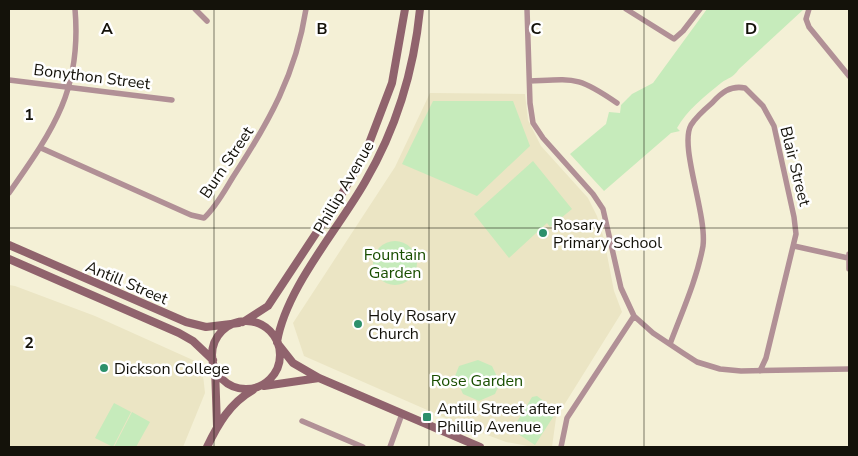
<svg xmlns="http://www.w3.org/2000/svg" width="858" height="456" viewBox="0 0 858 456" font-family="'Nunito Sans',sans-serif">
	<style>
		.built { fill: #ebe5c4 }
		.green { fill: #c6ebbb }
		.lines { fill: none; stroke-linecap: round; stroke-linejoin: round }
		.street { stroke: #b19096; stroke-width: 5.5 }
		.secondary { stroke: #90636d; stroke-width: 8 }
		.grid { fill: none; stroke: #14120a; stroke-width: 1; stroke-opacity: 0.55 }
		.poi-dot { fill: #2c906b; stroke: #fff; stroke-width: 2 }
		.labels { text-anchor: middle; stroke-width: 5; stroke-linejoin: round; paint-order: stroke }
		.street-label { font-size: 16px; fill: #14120a; stroke: #fff }
		.poi-label { font-size: 16px; fill: #14120a; stroke: #fff; text-anchor: start }
		.park-label { font-size: 16px; fill: #194e00; stroke: #fff }
		.grid-label { font-size: 16px; text-anchor: middle; font-weight: bold; fill: #14120a; stroke: #fff; stroke-width: 5; stroke-linejoin: round; paint-order: stroke }
	</style>
	<rect width="100%" height="100%" fill="#f4f0d6"/>
	<path class="built" d="M430 93 525 94 528 120 541 146 588 198 597 216 604 239 614 291 622 312 556 418 552 447H533L506 442 466 427 304 356 293 323 395 167Z
		M9 285 15 286 95 316 195 361 203 375 205 393 183 447H9Z"/>
	<path class="green" d="M707 9H804L739 69C732 79 729 77 721 83 705 96 687 110 677 128L680 131 671 133 604 191 570 154 606 124 609 112 620 113 621 105 632 94 653 83Z
		M433 101H513L530 146 477 196 402 164Z
		M533 161 572 209 550 227 547 223 509 258 474 214Z
		M373 263a22 22 0 1 1 44 0a22 22 0 1 1-44 0Z
		M478 360 492 366 500 383 495 394 479 401 463 394 455 376 459 366Z
		M537 396 557 411 535 445 512 430 532 397Z
		M114 403 131 412 113 447 95 438Z
		M132 412 150 422 136 447H114Z"/>
	<g class="lines">
		<path class="street" d="M195 9 207 21
			M527 9 530 103 533 123 543 138 593 194 603 209 621 288 634 316 653 333 683 353 697 362 720 369 741 371 849 369
			M626 9 674 39 683 31 700 9
			M809 9 806 19 809 27 849 76
			M9 80 172 100
			M530 81C575 79 578 76 617 103
			M41 148 191 215 204 218C216 207 225 190 233 177 269 122 296 74 306 9
			M9 193C53 130 82 90 75 9
			M794 246 848 258
			M849 254V269
			M670 344C682 312 697 279 703 246 707 214 679 146 691 125 696 117 705 109 712 103 721 93 730 85 745 88L763 106 774 126 794 217 796 234 766 358 760 371
			M302 421 363 447
			M390 447 402 414
			M561 447 567 418 634 316"/>
		<path class="secondary" d="M9 245 186 322 206 327 239 323
			M9 259 179 333 193 341 213 360
			M212 355a34 34 0 1 1 68 0a34 34 0 1 1-68 0Z
			M243 322 268 306 340 197 365 154 392 83 405 9
			M277 342C286 288 337 231 365 182 396 129 414 70 420 9
			M278 344 293 363 319 378 480 447
			M215 368 217 426
			M264 386 319 378
			M207 447C218 424 230 403 253 390"/>
	</g>
	<path class="grid" d="M214 9V447M429 9V447M644 9V447M9 228H849"/>
	<g class="poi-dot">
		<circle cx="543" cy="233" r="5"/>
		<circle cx="358" cy="324" r="5"/>
		<circle cx="104" cy="368" r="5"/>
		<rect x="422" y="412" width="10" height="10" rx="2.5"/>
	</g>
	<g class="labels">
		<g class="street-label">
			<text transform="translate(92 76) rotate(7)" y="6">Bonython Street</text>
			<text transform="translate(226 162) rotate(-56)" y="6">Burn Street</text>
			<text transform="translate(796 166) rotate(76)" y="6">Blair Street</text>
			<text transform="translate(343 187) rotate(-60)" y="6">Phillip Avenue</text>
			<text transform="translate(127 282) rotate(23)" y="6">Antill Street</text>
		</g>
		<g class="poi-label">
			<text x="553" y="230">Rosary<tspan x="553" dy="18">Primary School</tspan></text>
			<text x="368" y="321">Holy Rosary<tspan x="368" dy="18">Church</tspan></text>
			<text x="114" y="374">Dickson College</text>
			<text x="437" y="414">Antill Street after<tspan x="437" dy="18">Phillip Avenue</tspan></text>
		</g>
		<g class="park-label">
			<text x="395" y="260">Fountain<tspan x="395" dy="18">Garden</tspan></text>
			<text x="477" y="386">Rose Garden</text>
		</g>
	</g>
	<g class="grid-label">
		<text x="107" y="34">A</text>
		<text x="322" y="34">B</text>
		<text x="536" y="34">C</text>
		<text x="751" y="34">D</text>
		<text x="29" y="120">1</text>
		<text x="29" y="348">2</text>
	</g>
	<rect width="858" height="456" fill="none" stroke="#14120a" stroke-width="20"/>
</svg>
